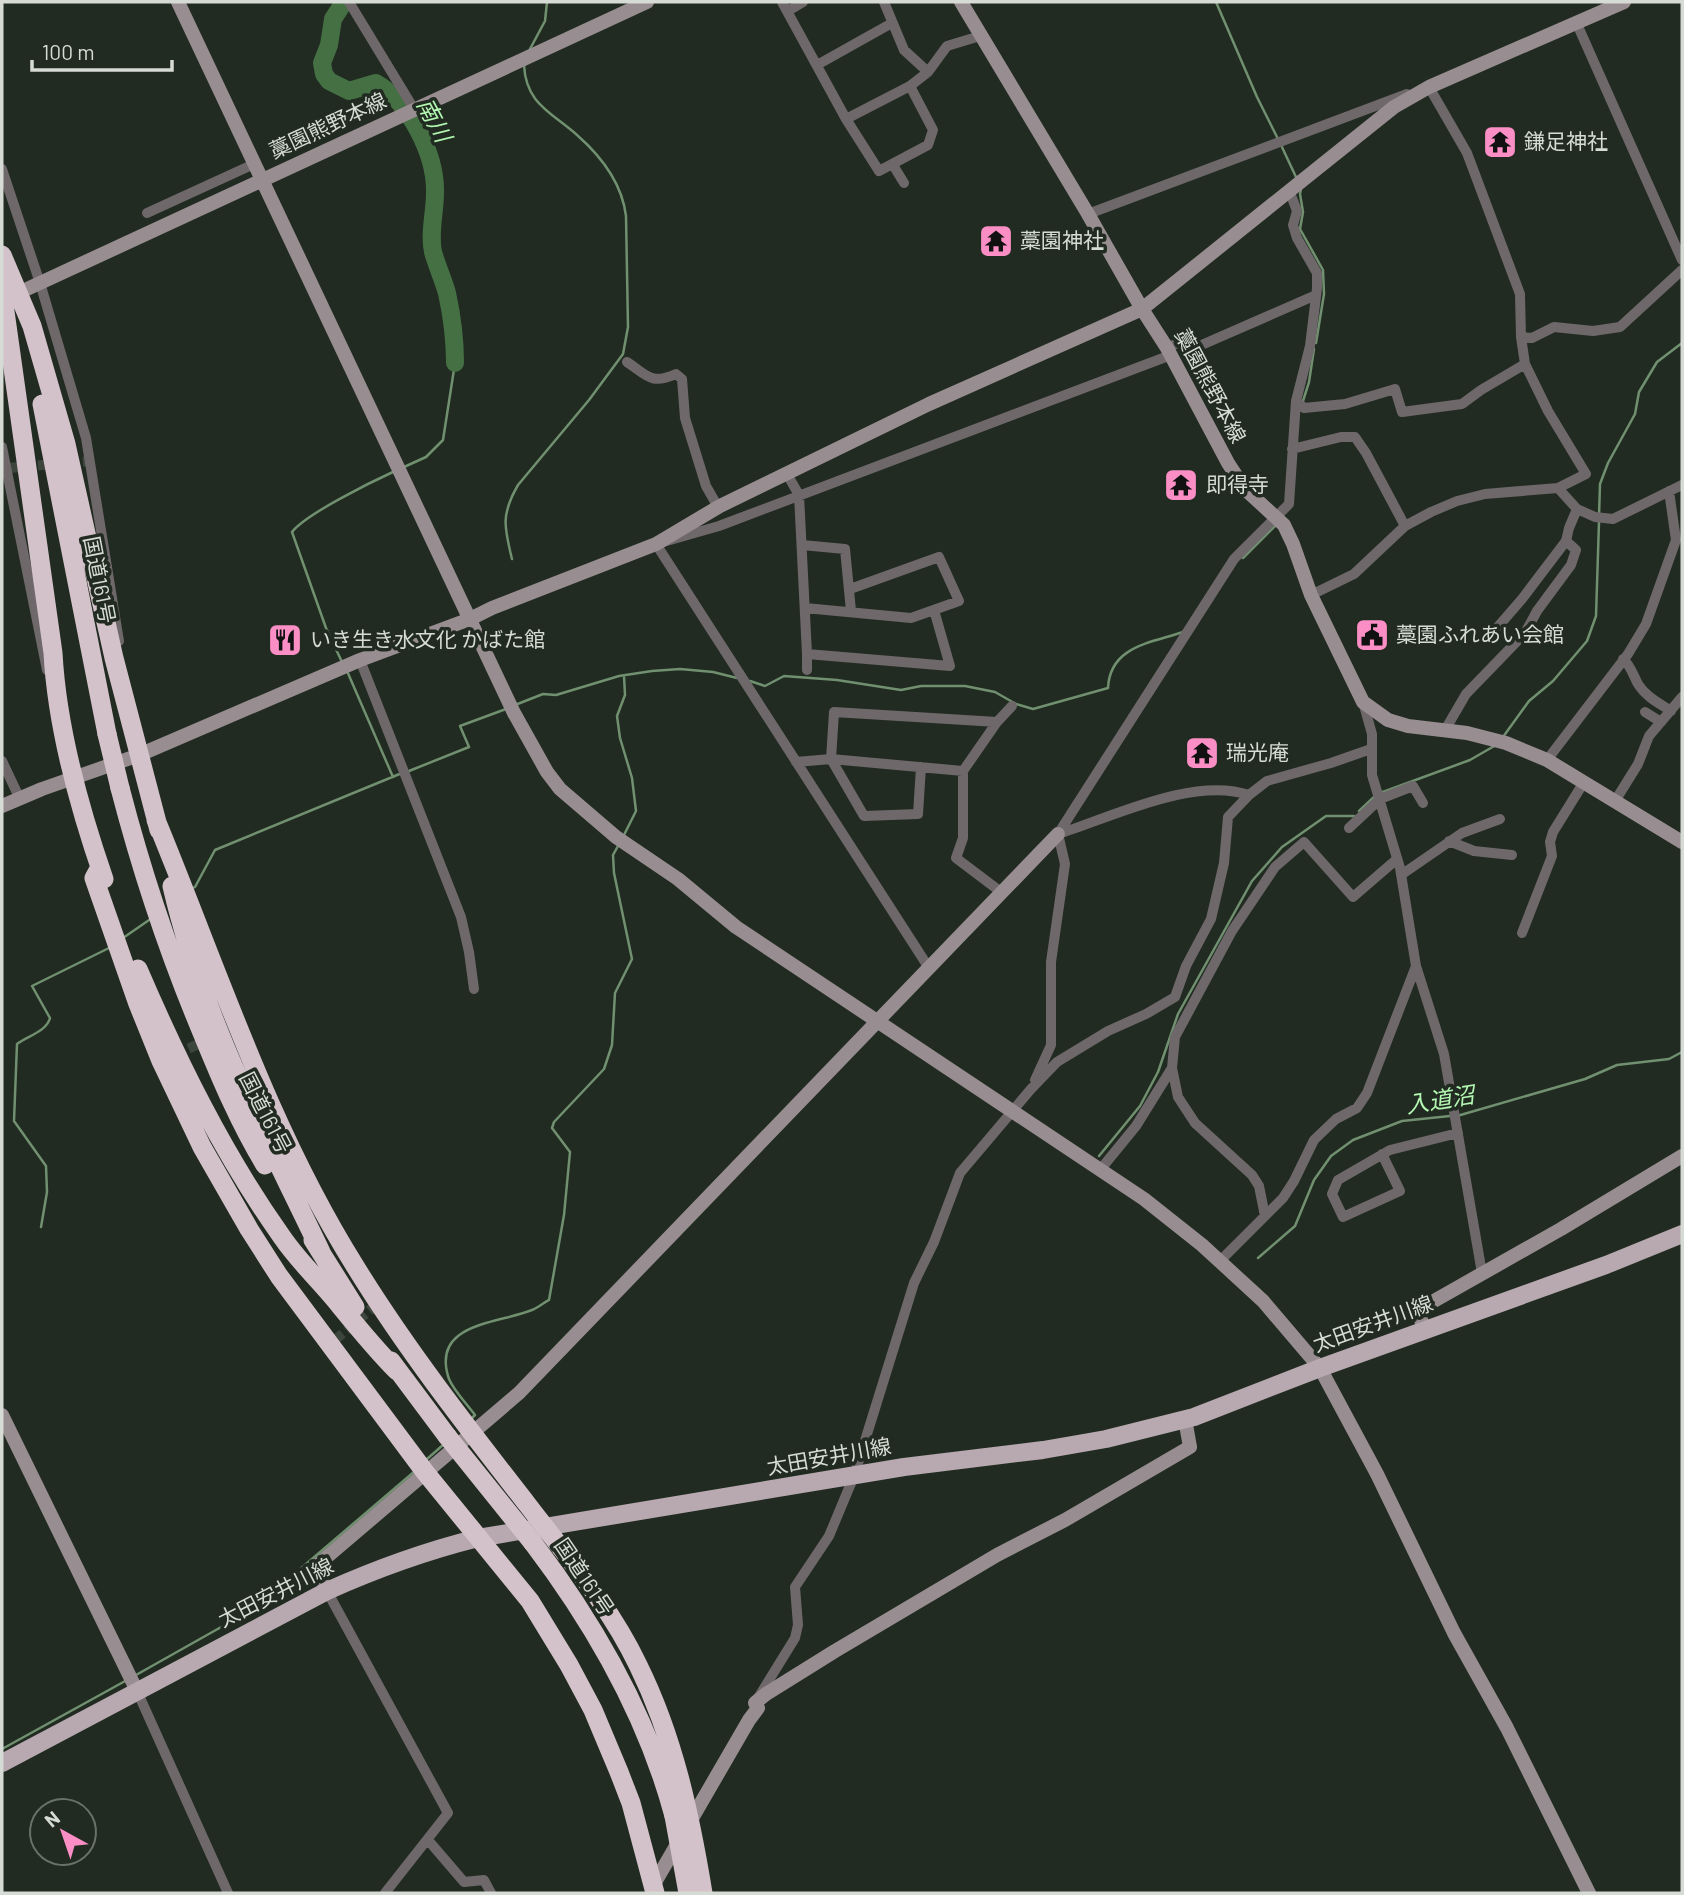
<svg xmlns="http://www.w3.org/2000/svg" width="1684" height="1895" viewBox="0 0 1684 1895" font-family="Barlow,'Noto Sans JP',sans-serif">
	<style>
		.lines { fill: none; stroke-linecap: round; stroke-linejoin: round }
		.stream { stroke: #709070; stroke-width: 2.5 }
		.river { stroke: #447044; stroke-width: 18 }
		.street-tunnel { stroke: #3c463c; stroke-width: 10; stroke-dasharray: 10 5; stroke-linecap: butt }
		.street { stroke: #6f686b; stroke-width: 10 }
		.secondary { stroke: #988d91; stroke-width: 14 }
		.primary { stroke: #b7a9af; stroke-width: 18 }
		.highway { stroke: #d3c2c9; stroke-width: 19 }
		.highway-bridge { stroke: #d3c2c9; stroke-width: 19 }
		.labels { text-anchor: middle; stroke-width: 7; stroke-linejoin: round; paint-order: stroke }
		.street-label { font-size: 21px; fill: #d6dcd5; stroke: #212b21 }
		.poi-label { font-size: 21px; fill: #d6dcd5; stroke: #212b21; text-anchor: start }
		.water-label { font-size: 23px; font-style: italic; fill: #b3f7b2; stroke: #212b21 }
	</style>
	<rect width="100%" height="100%" fill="#212b21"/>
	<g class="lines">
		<path class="stream" d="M1216 2 1257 97 1278 139
			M530 49 545 21 547 2
			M1281 145 1296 177
			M1301 189 1300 194 1303 212 1300 229 1323 270 1324 294 1316 343
			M1303 401 1309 382 1314 349
			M404 467 426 457 443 440 455 363
			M1599 516 1600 484 1608 463 1635 414 1639 392 1657 362 1682 343
			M1243 558 1275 526
			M512 559C504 527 501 514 518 485L589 400 623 354 628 327 626 216C622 183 602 157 577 135 551 112 526 104 524 65
			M342 662 326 628 292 532C306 514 371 482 395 471
			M347 671 393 777
			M750 681 765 686 784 676 837 680 901 690 921 686H965L995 692 1016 704 1033 709 1108 688C1110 646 1151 643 1183 632
			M515 705 543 694 556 695 619 676 652 671 680 669 713 672 737 678
			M1503 737 1529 701 1553 681 1587 641 1596 616 1599 522
			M409 771 469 747 460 726 506 709
			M1380 793 1470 760 1496 745
			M1359 811 1374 797
			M623 837 636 811 632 778 620 738 617 716 625 695 624 676
			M191 889 195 887 215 850 402 773
			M123 938 152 918
			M1457 1116 1585 1079 1617 1065 1669 1059 1682 1052
			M1099 1156 1140 1106 1158 1072 1178 1014 1252 881 1282 847 1326 816H1354
			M41 1227 47 1192 46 1166 14 1121 17 1044C28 1036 47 1031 50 1018L32 986 109 948
			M1258 1258 1295 1226 1314 1180 1331 1156 1353 1140 1402 1121 1450 1116
			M471 1419 475 1415C467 1404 454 1391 449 1379 430 1323 497 1324 532 1310 538 1308 546 1301 549 1300L564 1215 570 1152 552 1128 554 1122 604 1069 612 1045 615 993 632 959 614 873 613 855 618 846
			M427 1459 443 1445
			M136 1675 239 1617 285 1582 415 1471
			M2 1749 127 1680"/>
		<path class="river" d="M344 2 333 19 329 45 322 63 324 74 329 81 349 91 376 83C409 102 436 154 435 193 435 212 429 233 433 252 437 266 443 279 447 293 452 316 455 340 455 363"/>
		<path class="street-tunnel" d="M8 468 90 461
			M175 1055 207 1040
			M335 1340 378 1303"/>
		<path class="street" d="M349 2 414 109
			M782 2 846 119 879 171 928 145 933 130 910 86
			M884 2 904 50 928 72
			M788 11 803 2
			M1577 24 1682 260
			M817 65 892 23
			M846 119 910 86 928 72 947 46 980 36
			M893 165 904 183
			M2 169 40 283 86 438 119 641
			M147 213 254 164
			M1088 214 1407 94
			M1521 337 1532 338 1554 327 1593 331 1620 327 1682 270
			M1167 348 1190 337 1197 347 1316 295
			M627 362C648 376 651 385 676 374L682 379 685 418 706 486 718 507
			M1296 401 1304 408 1345 404 1395 389 1402 412 1462 404 1481 390 1525 364
			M2 447 47 670
			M1292 449 1341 437H1355L1366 453 1405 526
			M787 474 799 495 807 654 950 666 934 610
			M1558 488 1577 509 1595 517 1613 519 1682 485
			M802 545 845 549 851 611
			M1311 595 1354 574 1405 526 1431 512 1457 501 1485 494 1558 488 1586 474 1548 411 1525 364 1521 337 1520 294 1467 153 1429 87 1422 89
			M805 608 911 618 959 601 939 557 850 589
			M1496 629 1522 599 1566 541
			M1623 659C1631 666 1633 675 1638 684 1646 697 1659 703 1671 711
			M360 660 461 917 469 952 474 989
			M807 670V654
			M1363 702 1372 734V775L1400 868 1416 966 1444 1054 1482 1273
			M1645 712 1661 722
			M1445 730 1466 694 1525 633 1537 611 1571 565 1576 550 1566 541 1569 528 1577 509
			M1547 760 1628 654 1646 624 1676 540 1669 491
			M2 761 20 799
			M796 762 831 759 963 771
			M921 767 918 814 864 816 831 759 834 712 997 722
			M1615 801 1638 764 1649 736 1682 697
			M1349 828 1380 799 1413 786 1423 803
			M1058 834C1112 817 1194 776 1249 795
			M1449 841 1474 851 1512 855
			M1401 875 1462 833 1500 819
			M1001 892 956 858 963 838V771L997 722 1012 706
			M1522 933 1552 856 1550 842 1553 832 1584 782
			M929 968 656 544 719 526 1171 355
			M1035 1080 1051 1045V962L1065 864 1058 834 1234 559 1289 504 1296 401 1310 346 1317 288V273L1297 238 1293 225 1297 211 1289 190
			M1382 1154 1400 1191 1343 1217 1332 1194 1338 1180 1390 1150 1458 1133
			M1100 1170 1136 1126 1172 1068
			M1265 1216 1259 1186 1252 1175 1195 1123 1178 1097 1172 1068 1175 1037 1232 931 1275 867 1304 842 1353 897 1397 859
			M1219 1262 1283 1198 1294 1181 1314 1140 1336 1119 1357 1108 1367 1093 1416 966
			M327 1591 448 1813 385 1893
			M137 1691 228 1893
			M758 1698 795 1638 798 1625 795 1587 829 1536 854 1476 914 1283 934 1242 960 1173 1031 1089 1057 1062 1108 1031 1146 1014 1175 997 1186 966 1211 919 1224 863 1228 817 1249 795 1267 781 1331 763 1371 749
			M428 1840 464 1882 484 1880 491 1893"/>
		<path class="secondary" d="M178 2 514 713 547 772 560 789 616 837 678 879 736 927 1144 1199 1202 1245 1263 1301 1320 1368 1377 1474 1454 1633 1507 1728 1589 1893
			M961 2 1088 214 1142 309 1167 348 1228 463 1245 489 1284 525 1293 544 1311 595 1363 702 1388 720 1408 726 1467 733 1506 743 1547 760 1682 842
			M27 289 647 2
			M2 806 42 789 139 755 360 660 470 619 492 608 656 544 720 506 929 404 1142 309 1394 107 1429 87 1624 2
			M1424 1330 1420 1316 1425 1306 1561 1229 1682 1156
			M2 1415 137 1691
			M327 1591 315 1567 519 1393 1058 834
			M654 1884 749 1720 758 1708 755 1703 766 1694 835 1651 997 1555 1065 1520 1190 1447 1185 1419"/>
		<path class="primary" d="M2 1763 327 1591C376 1569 426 1551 478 1538L904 1467 1043 1450 1106 1439 1194 1417 1320 1368 1606 1265 1682 1234"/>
		<path class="highway" d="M2 255 32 326 66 444 114 658 159 830
			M2 290 53 653C57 728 79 807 104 879
			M42 404 107 734
			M120 788C142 873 169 954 203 1035 221 1079 240 1124 265 1165
			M156 820C218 970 268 1127 355 1266 406 1349 467 1427 527 1504 566 1555 610 1606 638 1665 674 1738 690 1814 703 1893
			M100 867 94 878 138 1004 161 1061 202 1147 249 1229 279 1276 425 1472 530 1601 569 1665 593 1710 619 1772 631 1803 655 1893
			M172 886C202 1016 264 1133 321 1252
			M138 969C178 1062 223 1154 282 1237 299 1262 322 1283 341 1307 359 1329 377 1351 397 1371
			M313 1240 355 1307
			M391 1361 447 1436
			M533 1543C596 1626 647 1715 674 1816"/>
		<path class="highway-bridge" d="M107 734 120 788
			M447 1436 533 1543
			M674 1816 688 1893"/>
	</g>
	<defs>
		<g id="temple-square" transform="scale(1.75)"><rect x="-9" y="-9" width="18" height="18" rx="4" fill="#fb8fc5" stroke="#212b21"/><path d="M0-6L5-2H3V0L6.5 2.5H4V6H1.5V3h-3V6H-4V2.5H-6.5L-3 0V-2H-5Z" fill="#111"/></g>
		<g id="civic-square" transform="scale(1.75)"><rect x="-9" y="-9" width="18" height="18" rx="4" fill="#fb8fc5" stroke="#212b21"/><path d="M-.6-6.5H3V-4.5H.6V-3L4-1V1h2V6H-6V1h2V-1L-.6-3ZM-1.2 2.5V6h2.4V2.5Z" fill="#111"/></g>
		<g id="restaurant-square" transform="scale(1.75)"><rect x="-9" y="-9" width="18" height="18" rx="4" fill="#fb8fc5" stroke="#212b21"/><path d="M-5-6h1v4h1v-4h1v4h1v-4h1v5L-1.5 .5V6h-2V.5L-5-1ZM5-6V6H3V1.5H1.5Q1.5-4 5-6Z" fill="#111"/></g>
	</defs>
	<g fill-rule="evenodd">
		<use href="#temple-square" x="1500" y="142"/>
		<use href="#temple-square" x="996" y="241"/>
		<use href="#temple-square" x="1181" y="485"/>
		<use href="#civic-square" x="1372" y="635"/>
		<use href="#restaurant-square" x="285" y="640"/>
		<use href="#temple-square" x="1202" y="753"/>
	</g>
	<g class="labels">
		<g class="street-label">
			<text transform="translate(328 126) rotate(-25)" y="7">藁園熊野本線</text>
			<text transform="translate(1210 386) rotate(62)" y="7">藁園熊野本線</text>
			<text transform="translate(99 580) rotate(79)" y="7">国道161号</text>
			<text transform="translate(265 1113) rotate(63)" y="7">国道161号</text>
			<text transform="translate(1373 1324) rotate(-20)" y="7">太田安井川線</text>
			<text transform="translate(829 1457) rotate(-10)" y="7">太田安井川線</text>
			<text transform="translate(584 1577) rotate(56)" y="7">国道161号</text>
			<text transform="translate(276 1593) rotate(-27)" y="7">太田安井川線</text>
		</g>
		<g class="poi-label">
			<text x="1524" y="149">鎌足神社</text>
			<text x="1020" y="248">藁園神社</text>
			<text x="1206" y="492">即得寺</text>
			<text x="1396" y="642">藁園ふれあい会館</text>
			<text x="310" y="647">いき生き水文化 かばた館</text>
			<text x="1226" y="760">瑞光庵</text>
		</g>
		<g class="water-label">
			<text transform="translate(434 120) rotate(62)" y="8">南川</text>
			<text transform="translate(1440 1100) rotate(-9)" y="8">入道沼</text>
		</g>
	</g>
	<rect width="1684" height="1895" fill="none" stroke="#d6dcd5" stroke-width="7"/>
	<g transform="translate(63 1832) rotate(320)"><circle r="33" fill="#212b21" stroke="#697269" stroke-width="2"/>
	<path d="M0-5L12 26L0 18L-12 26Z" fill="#fb8fc5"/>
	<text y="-10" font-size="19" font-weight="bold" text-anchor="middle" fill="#d6dcd5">N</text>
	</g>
	<path d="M32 60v10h140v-10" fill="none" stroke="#d6dcd5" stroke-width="3.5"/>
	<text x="42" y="60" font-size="21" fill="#d6dcd5" stroke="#212b21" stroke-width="5" paint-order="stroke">100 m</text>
</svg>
